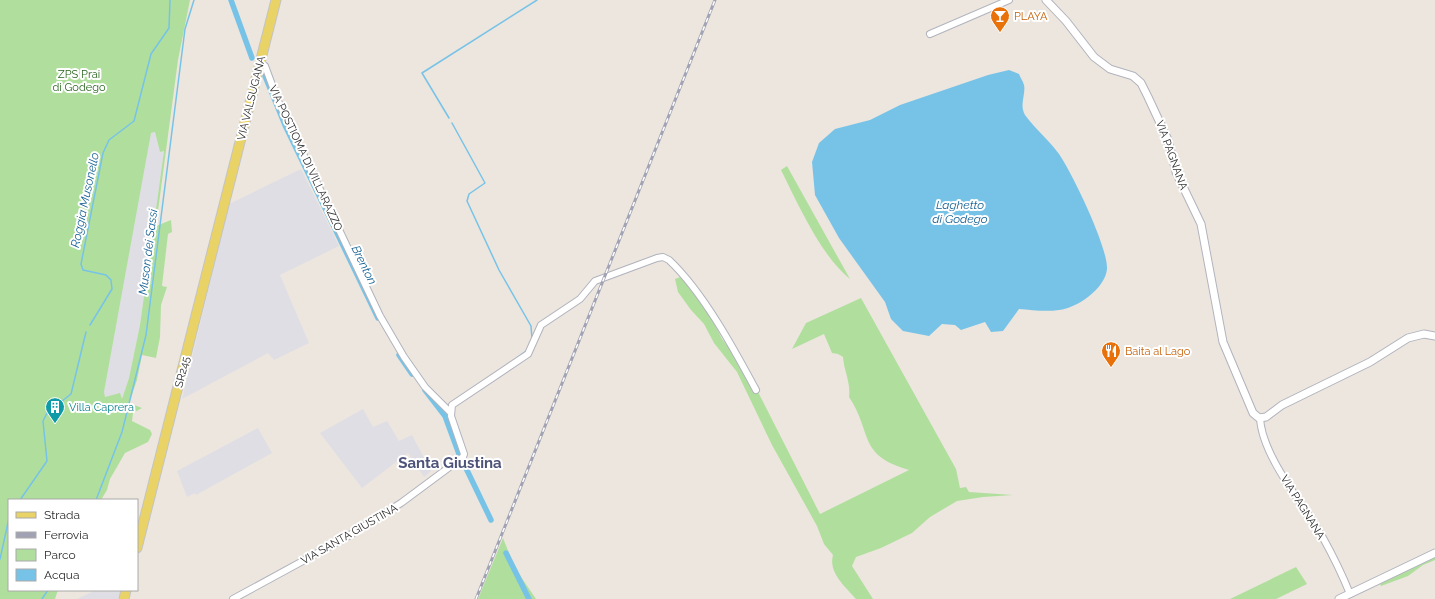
<svg xmlns="http://www.w3.org/2000/svg" width="1435" height="599" viewBox="0 0 1435 599" font-family="Raleway,sans-serif">
	<style>
		.industrial { fill: #e0dee5 }
		.green { fill: #b0df9d; fill-rule: evenodd }
		.water { fill: #77c3e8 }
		.lines { fill: none; stroke-linecap: round; stroke-linejoin: round }
		.stream { stroke: #77c3e8; stroke-width: 1.5 }
		.canal { stroke: #77c3e8; stroke-width: 5.5 }
		.minor-casing { stroke: #b1b3bd; stroke-width: 8 }
		.tertiary-casing { stroke: #b1b3bd; stroke-width: 9 }
		.primary-casing { stroke: #c4c4c4; stroke-width: 11 }
		.minor { stroke: #fff; stroke-width: 6 }
		.tertiary { stroke: #fff; stroke-width: 7 }
		.primary { stroke: #e9d266; stroke-width: 9 }
		.rail-casing { stroke: #a1a2b4; stroke-width: 3 }
		.rail { stroke: #fff; stroke-width: 1.5; stroke-dasharray: 4.5; stroke-linecap: butt }
		.labels { text-anchor: middle; stroke-width: 4; stroke-linejoin: round; paint-order: stroke }
		.food-label { font-size: 11px; fill: #c56008; stroke: #fff; text-anchor: start }
		.park-label { font-size: 11px; fill: #28641e; stroke: #fff }
		.street-label { font-size: 11px; fill: #2b2b2b; stroke: #fff }
		.culture-label { font-size: 11px; fill: #0d838f; stroke: #fff; text-anchor: start }
		.water-label { font-size: 12px; font-style: italic; fill: #156194; stroke: #fff }
		.district-label { font-size: 15px; font-weight: bold; fill: #4d5379; stroke: #fff }
	</style>
	<rect width="100%" height="100%" fill="#ece6de"/>
	<path class="industrial" d="M155 132 160 152 164 151 140 325 129 378 122 400 105 397 100 377 143 135Z
		M301 169 339 246 280 275 309 343 274 360 268 353 182 399 229 204Z
		M363 409 373 427 387 421 399 441 412 435 431 471 424 477 408 453 362 488 320 433Z
		M258 428 272 453 196 495 195 493 187 497 177 471Z
		M96 590H121L118 599H77Z"/>
	<path class="green" d="M0 0H190L178 60 156 226 171 220 172 232 168 234 162 286 167 287 161 305 160 337 156 358 142 355 137 380 129 403 142 408 133 413 132 421 150 430 152 434 148 442 125 453 110 479 107 490 101 500H9V590H58L55 599H0ZM155 132 160 152 164 151 140 325 129 378 122 399 120 393 105 397 104 392 151 133Z
		M787 166 850 279C821 256 798 204 781 170Z
		M683 276 709 313 722 339 726 344 734 348 753 392 757 390 820 514 909 470C857 455 873 433 849 397 851 383 844 371 843 357L838 354 832 353 824 334 792 349 806 323 861 298 956 469 960 488 966 487 969 492 1013 495 983 497 957 501 930 517 912 533 881 548 856 557 852 566 873 599H856C846 587 828 573 833 555L824 544 817 526 772 445 737 372 714 343 704 324 691 310 678 292 675 279Z
		M503 538 515 568 536 599H478Z
		M1435 555V560L1423 565 1408 576 1381 586 1380 584Z
		M1296 567 1307 584 1276 599H1230Z"/>
	<path class="water" d="M1009 70 1019 74C1020 77 1023 81 1024 85 1026 94 1019 105 1025 115 1035 129 1049 140 1059 154 1072 173 1108 247 1107 269 1105 289 1077 308 1059 310 1045 312 1032 310 1019 309L1003 331 991 332 985 322 961 330 955 325 942 324 929 336 903 331 891 319 885 302 839 238 815 195 812 162 819 143 835 129 870 120 900 105 988 75Z"/>
	<g class="lines">
		<path class="stream" d="M449 118 422 73 537 0
			M452 123 485 183 469 194 467 201 499 270 531 326 532 339
			M90 325 112 289 111 280 106 275 83 270 81 264 103 153 109 140 134 121 151 54 169 28 170 0
			M518 357 526 351
			M445 416 446 410
			M20 500 47 461 43 421 47 413 71 394 86 332
			M96 500 122 432 146 335 185 29 194 0
			M0 559 9 518
			M42 599 48 590"/>
		<path class="canal" d="M231 0 252 58
			M265 76 285 125 378 318
			M399 355 412 374
			M425 390 445 416 459 454
			M465 466 491 520
			M506 553 529 599"/>
		<g class="minor-casing">
			<path id="minor" d="M930 34 1009 0
				M260 63 265 66 278 101 380 316 404 357 425 387 450 412
				M1260 418C1262 456 1303 504 1322 536 1332 554 1342 574 1350 594
				M233 599 345 538 401 503 463 457 464 454 451 416 452 405 528 354 541 325 580 299 595 281 657 258 663 257 669 260C703 292 734 349 756 390"/>
		</g>
		<g class="tertiary-casing">
			<path id="tertiary" d="M1046 0 1066 21 1094 57 1110 69 1133 76 1141 83 1148 97 1168 140 1176 172 1201 224 1223 342 1253 413 1259 418 1266 417 1282 405 1370 362 1408 338 1424 334 1435 336
				M1339 599 1435 553"/>
		</g>
		<g class="primary-casing">
			<path id="primary" d="M137 548 276 0
				M124 599 126 590"/>
		</g>
		<use href="#minor" class="minor"/>
		<use href="#tertiary" class="tertiary"/>
		<use href="#primary" class="primary"/>
		<g class="rail-casing">
			<path id="rail" d="M476 599 715 0"/>
		</g>
		<use href="#rail" class="rail"/>
	</g>
	<defs>
		<g id="bar-pin" transform="scale(1)"><path d="M0 17L-7.5 6A9.5 9.5 0 1 1 7.5 6Z" fill="#e8710a" stroke="#fff"/><path d="M-6-5H6L.8 .8V4.5H3.5V6h-7V4.5H-.8V.8Z" fill="#fff"/></g>
		<g id="restaurant-pin" transform="scale(1)"><path d="M0 17L-7.5 6A9.5 9.5 0 1 1 7.5 6Z" fill="#e8710a" stroke="#fff"/><path d="M-5-6h1v4h1v-4h1v4h1v-4h1v5L-1.5 .5V6h-2V.5L-5-1ZM5-6V6H3V1.5H1.5Q1.5-4 5-6Z" fill="#fff"/></g>
		<g id="building-pin" transform="scale(1)"><path d="M0 17L-7.5 6A9.5 9.5 0 1 1 7.5 6Z" fill="#0f9aa8" stroke="#fff"/><path d="M-4-6H4V6H1V3H-1V6H-4ZM-2.5-4.3h1.7v1.8h-1.7ZM.8-4.3h1.7v1.8H.8ZM-2.5-1h1.7V.8h-1.7ZM.8-1h1.7V.8H.8Z" fill="#fff"/></g>
	</defs>
	<g fill-rule="evenodd">
		<use href="#bar-pin" x="1000" y="16"/>
		<use href="#restaurant-pin" x="1111" y="351"/>
		<use href="#building-pin" x="55" y="407"/>
	</g>
	<g class="labels">
		<g class="food-label">
			<text x="1014" y="20">PLAYA</text>
			<text x="1125" y="355">Baita al Lago</text>
		</g>
		<g class="park-label">
			<text x="79" y="78">ZPS Prai<tspan x="79" dy="13">di Godego</tspan></text>
		</g>
		<g class="street-label">
			<text transform="translate(251 98) rotate(-76)" y="4">VIA VALSUGANA</text>
			<text transform="translate(1172 155) rotate(70)" y="4">VIA PAGNANA</text>
			<text transform="translate(306 158) rotate(65)" y="4">VIA POSTIOMA DI VILLARAZZO</text>
			<text transform="translate(182 372) rotate(-76)" y="4">SR245</text>
			<text transform="translate(1303 507) rotate(58)" y="4">VIA PAGNANA</text>
			<text transform="translate(349 534) rotate(-30)" y="4">VIA SANTA GIUSTINA</text>
		</g>
		<g class="culture-label">
			<text x="69" y="411">Villa Caprera</text>
		</g>
		<g class="water-label">
			<text transform="translate(85 200) rotate(-78)" y="4">Roggia Musonello</text>
			<text x="960" y="209">Laghetto<tspan x="960" dy="14">di Godego</tspan></text>
			<text transform="translate(148 252) rotate(-83)" y="4">Muson dei Sassi</text>
			<text transform="translate(364 265) rotate(64)" y="4">Brenton</text>
		</g>
		<g class="district-label">
			<text x="450" y="468">Santa Giustina</text>
		</g>
	</g>
	<rect x="8" y="499" width="130" height="92" fill="#ffffff" stroke="#aaaaaa"/>
	<rect x="16" y="512" width="20" height="6" fill="#e9d266" stroke="#aaaaaa"/>
	<text x="44" y="519" font-size="12" fill="#2b2b2b">Strada</text>
	<rect x="16" y="532" width="20" height="6" fill="#a1a2b4" stroke="#aaaaaa"/>
	<text x="44" y="539" font-size="12" fill="#2b2b2b">Ferrovia</text>
	<rect x="16" y="549" width="20" height="12" fill="#b0df9d" stroke="#aaaaaa"/>
	<text x="44" y="559" font-size="12" fill="#2b2b2b">Parco</text>
	<rect x="16" y="569" width="20" height="12" fill="#77c3e8" stroke="#aaaaaa"/>
	<text x="44" y="579" font-size="12" fill="#2b2b2b">Acqua</text>
</svg>
